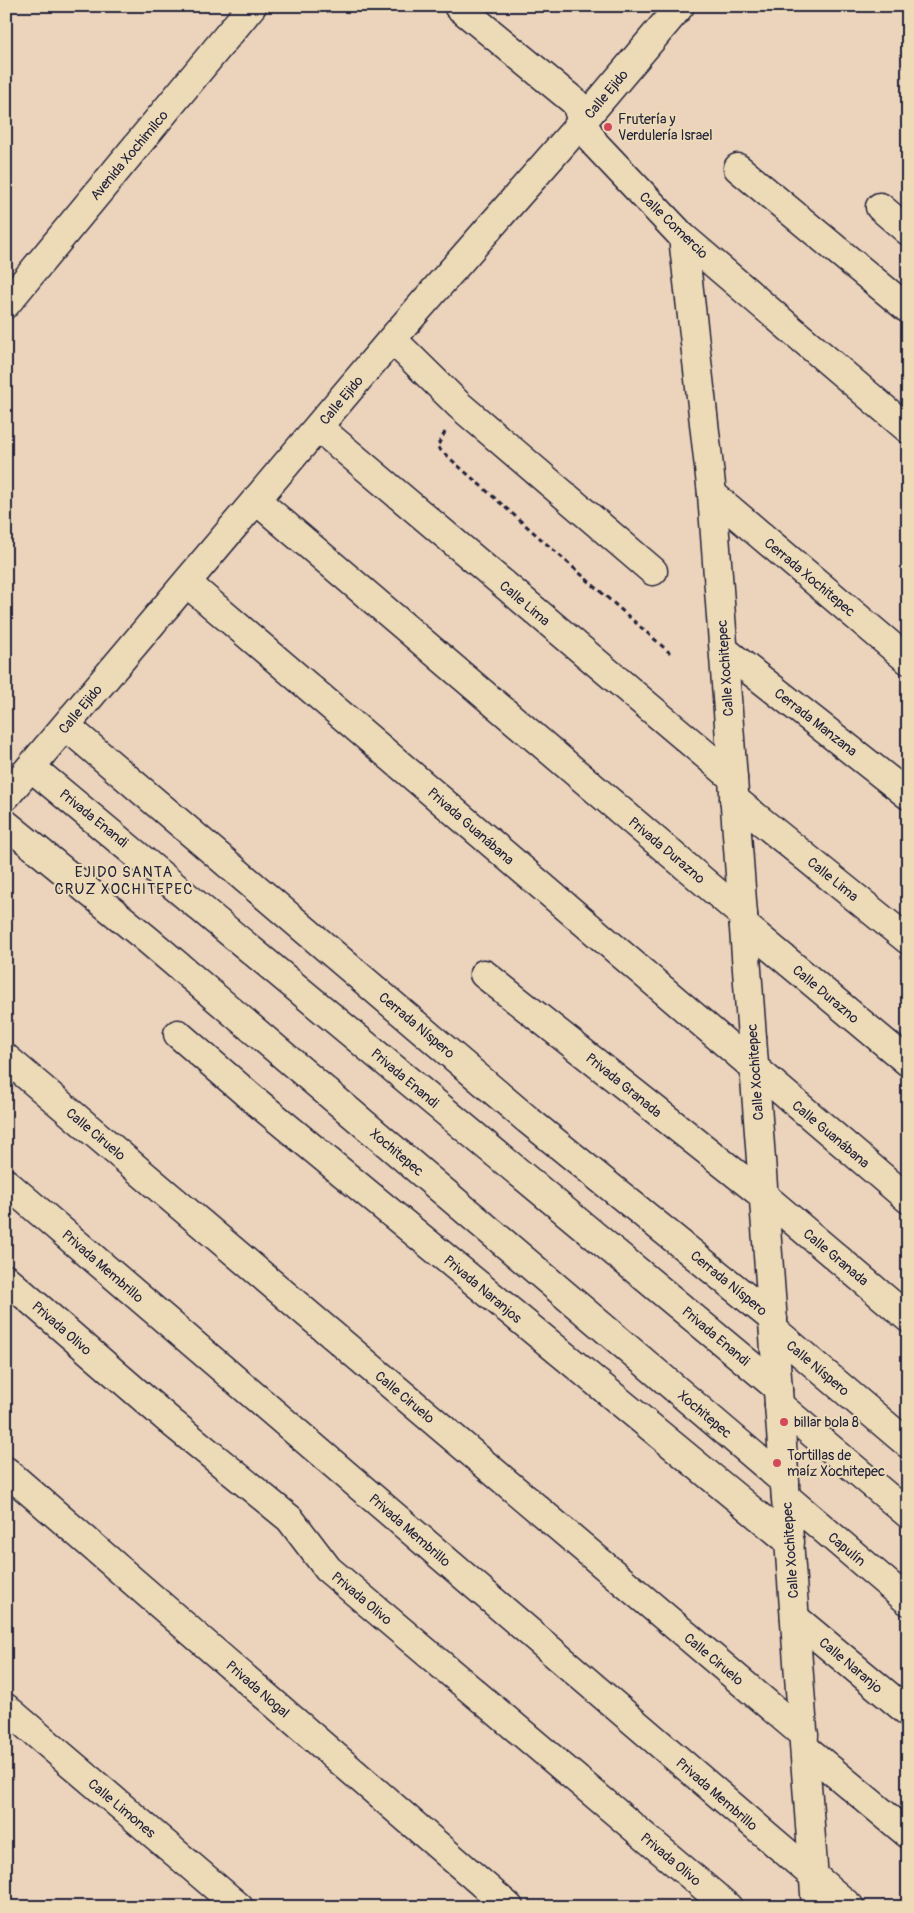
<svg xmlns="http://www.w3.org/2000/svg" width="914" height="1913" viewBox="0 0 914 1913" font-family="Pangolin,sans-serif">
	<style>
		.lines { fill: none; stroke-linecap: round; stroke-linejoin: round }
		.street-casing { stroke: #22223b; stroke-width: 31 }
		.secondary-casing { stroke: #22223b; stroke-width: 31 }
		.path { stroke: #22223b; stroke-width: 3; stroke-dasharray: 5 4; stroke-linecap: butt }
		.street { stroke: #eddbb8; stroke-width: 28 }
		.secondary { stroke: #eddbb8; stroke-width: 28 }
		.poi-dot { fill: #d1495b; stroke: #eddbb8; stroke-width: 2 }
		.labels { text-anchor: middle; stroke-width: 4; stroke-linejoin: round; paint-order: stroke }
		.street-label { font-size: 14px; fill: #22223b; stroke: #eddbb8 }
		.poi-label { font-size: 14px; fill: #22223b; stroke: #eddbb8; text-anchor: start }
		.neighbourhood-label { font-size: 15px; letter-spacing: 1px; fill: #22223b; stroke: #eddbb8 }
	</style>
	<rect width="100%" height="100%" fill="#ecd3bc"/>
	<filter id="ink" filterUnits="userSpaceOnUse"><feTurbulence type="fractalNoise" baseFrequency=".02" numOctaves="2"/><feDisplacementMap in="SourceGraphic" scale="10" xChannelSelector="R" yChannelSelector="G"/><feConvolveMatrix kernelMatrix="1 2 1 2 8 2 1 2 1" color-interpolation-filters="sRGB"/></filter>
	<g filter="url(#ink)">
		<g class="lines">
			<g class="street-casing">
				<path id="street" d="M738 168 908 309
					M880 207 908 231
					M6 304 252 6
					M392 339 459 405 653 571
					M318 427 733 778
					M712 494 908 660
					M256 500 743 915
					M187 583 908 1199
					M724 650 908 795
					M66 726 528 1120 773 1319
					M31 767 778 1388
					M6 796 392 339 582 122 680 6
					M734 799 908 940
					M6 824 148 940 785 1482
					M744 925 908 1062
					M484 974 764 1196 908 1318
					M178 1034 253 1099 790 1542
					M6 1058 804 1735
					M6 1183 850 1907
					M6 1279 171 1422 290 1519 328 1569 728 1907
					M774 1330 908 1444
					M779 1405 908 1514
					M6 1471 509 1907
					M786 1497 908 1601
					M795 1618 908 1712
					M6 1708 239 1907
					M805 1748 908 1834"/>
			</g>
			<g class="secondary-casing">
				<path id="secondary" d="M458 6 576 103 582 122 595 144 683 237 908 429
					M683 237 712 494 816 1907"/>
			</g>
			<path class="path" d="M445 432 437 447 670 653"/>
			<use href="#street" class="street"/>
			<use href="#secondary" class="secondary"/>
		</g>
	</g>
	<g class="poi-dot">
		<circle cx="608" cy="127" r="5"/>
		<circle cx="784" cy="1422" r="5"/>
		<circle cx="777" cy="1463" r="5"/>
	</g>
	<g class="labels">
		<g class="street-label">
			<text transform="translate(606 94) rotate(-50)" y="5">Calle Ejido</text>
			<text transform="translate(129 155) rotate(-50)" y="5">Avenida Xochimilco</text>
			<text transform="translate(674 225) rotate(44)" y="5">Calle Comercio</text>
			<text transform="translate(341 400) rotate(-50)" y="5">Calle Ejido</text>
			<text transform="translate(810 577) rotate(40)" y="5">Cerrada Xochitepec</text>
			<text transform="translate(525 603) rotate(40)" y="5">Calle Lima</text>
			<text transform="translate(725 668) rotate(-94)" y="5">Calle Xochitepec</text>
			<text transform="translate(80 709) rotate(-50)" y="5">Calle Ejido</text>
			<text transform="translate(816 722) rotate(38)" y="5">Cerrada Manzana</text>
			<text transform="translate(94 818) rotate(39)" y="5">Privada Enandi</text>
			<text transform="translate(471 826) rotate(41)" y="5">Privada Guanábana</text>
			<text transform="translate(667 850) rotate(40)" y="5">Privada Durazno</text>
			<text transform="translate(833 879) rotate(39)" y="5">Calle Lima</text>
			<text transform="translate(826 994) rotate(40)" y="5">Calle Durazno</text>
			<text transform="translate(417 1025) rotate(40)" y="5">Cerrada Níspero</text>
			<text transform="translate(755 1072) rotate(-94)" y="5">Calle Xochitepec</text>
			<text transform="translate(405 1078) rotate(40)" y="5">Privada Enandi</text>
			<text transform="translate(624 1085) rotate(39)" y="5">Privada Granada</text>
			<text transform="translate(96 1134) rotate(40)" y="5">Calle Ciruelo</text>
			<text transform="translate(831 1134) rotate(40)" y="5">Calle Guanábana</text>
			<text transform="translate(397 1152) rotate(40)" y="5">Xochitepec</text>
			<text transform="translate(836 1257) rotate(40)" y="5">Calle Granada</text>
			<text transform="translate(103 1266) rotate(41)" y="5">Privada Membrillo</text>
			<text transform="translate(729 1283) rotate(39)" y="5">Cerrada Níspero</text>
			<text transform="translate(483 1289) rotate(40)" y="5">Privada Naranjos</text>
			<text transform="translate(62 1328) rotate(41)" y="5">Privada Olivo</text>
			<text transform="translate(716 1336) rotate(40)" y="5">Privada Enandi</text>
			<text transform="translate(818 1368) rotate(40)" y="5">Calle Níspero</text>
			<text transform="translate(405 1397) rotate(40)" y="5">Calle Ciruelo</text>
			<text transform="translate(705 1414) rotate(40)" y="5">Xochitepec</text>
			<text transform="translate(410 1530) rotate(41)" y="5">Privada Membrillo</text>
			<text transform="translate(847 1549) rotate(40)" y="5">Capulín</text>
			<text transform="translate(790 1550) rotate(-94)" y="5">Calle Xochitepec</text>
			<text transform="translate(362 1598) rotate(40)" y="5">Privada Olivo</text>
			<text transform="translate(714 1659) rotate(40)" y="5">Calle Ciruelo</text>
			<text transform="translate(851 1665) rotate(40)" y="5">Calle Naranjo</text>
			<text transform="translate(258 1689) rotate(41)" y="5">Privada Nogal</text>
			<text transform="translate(717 1794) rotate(41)" y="5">Privada Membrillo</text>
			<text transform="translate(122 1808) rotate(40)" y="5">Calle Limones</text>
			<text transform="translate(671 1859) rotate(40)" y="5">Privada Olivo</text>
		</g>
		<g class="poi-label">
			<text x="618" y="124">Frutería y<tspan x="618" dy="16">Verdulería Israel</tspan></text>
			<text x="794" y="1427">billar bola 8</text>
			<text x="787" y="1460">Tortillas de<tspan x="787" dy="16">maíz Xochitepec</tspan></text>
		</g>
		<g class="neighbourhood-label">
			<text x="124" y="877">EJIDO SANTA<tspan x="124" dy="17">CRUZ XOCHITEPEC</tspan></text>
		</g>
	</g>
	<rect width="914" height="1913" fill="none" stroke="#eddbb8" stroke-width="25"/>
	<rect x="12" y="12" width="889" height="1888" fill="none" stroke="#22223b" stroke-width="2" filter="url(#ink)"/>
</svg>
